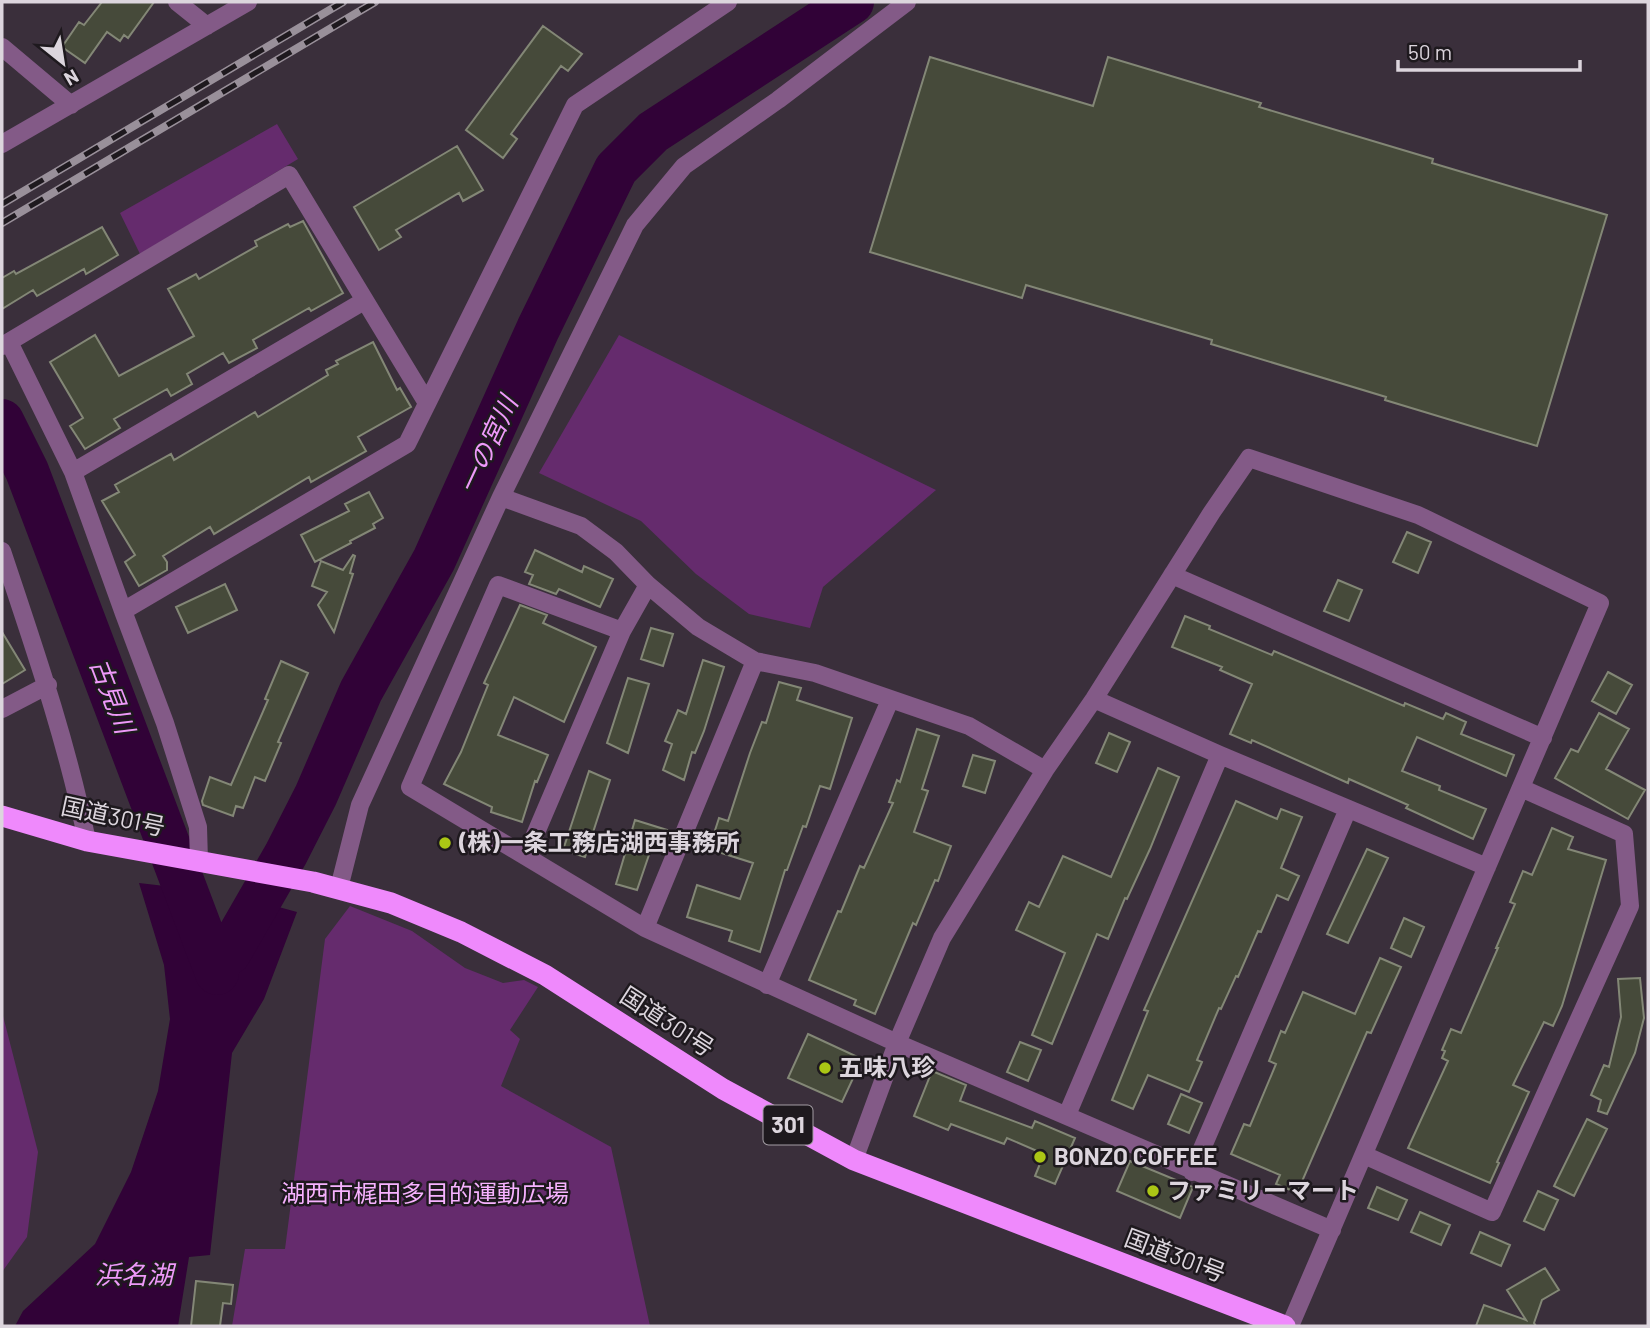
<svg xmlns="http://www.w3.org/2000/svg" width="1650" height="1328" viewBox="0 0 1650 1328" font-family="Barlow,'Noto Sans JP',sans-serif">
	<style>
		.green { fill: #652b6d }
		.water { fill: #310237 }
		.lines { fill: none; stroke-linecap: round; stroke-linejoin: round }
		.river { stroke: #310237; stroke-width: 44 }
		.building { fill: #464a3a; stroke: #838776; stroke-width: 2 }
		.minor { stroke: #835a87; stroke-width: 18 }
		.highway { stroke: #ef89fc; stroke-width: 21 }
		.rail-casing { stroke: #99909a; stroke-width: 8 }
		.rail { stroke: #1e191e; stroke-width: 5; stroke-dasharray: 16; stroke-linecap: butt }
		.poi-dot { fill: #abc615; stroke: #1e191e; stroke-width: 2.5 }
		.labels { text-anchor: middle; stroke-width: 5; stroke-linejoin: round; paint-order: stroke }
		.shield { fill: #1e191e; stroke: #a39da4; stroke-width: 2 }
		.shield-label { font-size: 23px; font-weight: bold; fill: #dcd5dd }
		.street-label { font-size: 24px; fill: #dcd5dd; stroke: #1e191e }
		.poi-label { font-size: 24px; font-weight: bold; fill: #dcd5dd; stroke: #1e191e; text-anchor: start }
		.park-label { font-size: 24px; fill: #f7b2ff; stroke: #1e191e }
		.water-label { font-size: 26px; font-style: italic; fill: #ee99f9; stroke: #1e191e }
	</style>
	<rect width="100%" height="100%" fill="#3a2f3b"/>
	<path class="green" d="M277 124 298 159 140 254 120 213Z
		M619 335 936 490 823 587 810 628 749 614 696 574 641 521 539 473Z
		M350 906 412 931 465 968 503 983 524 980 538 987 510 1030 520 1039 501 1086 611 1147 650 1326H232L245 1249H285L325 939Z
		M2 1012 38 1152 27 1237 2 1272Z"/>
	<path class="water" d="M139 883 182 888C190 912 191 937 218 947L253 900 297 912 264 999 232 1053 210 1255 189 1257 178 1326H15L23 1311 95 1244 131 1172 158 1091 170 1019 164 965Z"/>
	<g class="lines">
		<path class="river" d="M2 421 27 471 217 973
			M229 953 286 854 316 795 361 691 434 560 538 329 616 169 653 132 852 2"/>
	</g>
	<path class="building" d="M102 2H154L128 38 124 35 120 41 107 32 85 63 62 47 79 22 84 25Z
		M543 26 582 54 568 71 561 66 511 134 517 139 503 158 466 130Z
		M930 57 1093 106 1108 57 1261 103 1259 107 1433 159 1432 163 1607 215 1537 446 1385 400 1386 397 1211 344 1212 340 1026 285 1022 298 870 252Z
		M457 146 483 190 463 201 459 193 396 230 401 237 379 250 354 207Z
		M303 221 343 293 311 311 309 308 253 340 257 348 229 363 223 353 187 374 192 384 171 396 167 389 114 419 120 428 85 449 70 426 83 418 50 362 95 335 119 376 194 336 168 289 196 274 199 279 257 246 255 241 288 224 290 227Z
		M102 227 118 255 86 274 84 269 37 296 33 290 2 309V278L14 271 16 274Z
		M373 342 397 390 400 388 411 407 358 437 366 451 311 482 309 477 214 534 210 527 163 556 167 562V570L139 586 125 562 135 555 102 501 119 492 115 485 171 454 174 460 255 412 258 417 328 375 326 370 338 364 336 361Z
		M369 492 383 518 373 524 375 528 350 541 351 543 315 562 301 535 349 511 345 504Z
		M1407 532 1431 542 1418 573 1393 562Z
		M535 550 582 572 584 566 613 579 600 607 559 589 556 594 529 584 533 575 525 572Z
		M353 555 355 556 350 573 353 574 334 632 318 605 327 592 312 586 321 561 343 570Z
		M1338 580 1362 590 1349 621 1324 611Z
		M225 584 237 610 188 633 176 607Z
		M520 605 547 615 543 623 596 647 564 722 514 697 498 735 548 755 537 782 535 781 522 822 491 812 492 807 444 784 461 752 488 685 484 683Z
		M1185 616 1210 626 1209 629 1272 655 1274 651 1404 706 1405 703 1443 719 1446 713 1466 722 1461 734 1514 755 1506 776 1417 737 1402 771 1440 786 1439 790 1486 809 1473 839 1406 808 1408 805 1349 779 1348 783 1252 740 1251 743 1230 734 1252 684 1220 670 1222 667 1172 647Z
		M651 628 673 634 663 666 641 659Z
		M2 632 25 670 2 684Z
		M703 660 724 667 704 731 695 753 692 752 684 780 663 770 672 744 665 741 678 710 686 714Z
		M281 661 308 673 278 742 281 743 265 781 255 777 243 808 236 806 233 816 203 805 202 801 210 777 231 785 268 700 265 699Z
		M1608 672 1632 685 1616 714 1592 701Z
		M628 678 649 684 628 753 607 743Z
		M779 682 801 688 797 700 852 718 830 789 820 786 806 827 803 826 787 870H785L760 952 729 941 732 931 687 917 697 885 740 899 753 863 709 849 719 818 728 821 750 753 762 722 766 723Z
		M1599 713 1629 729 1606 769 1645 790 1628 819 1555 778 1571 749 1578 752Z
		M917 729 939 736 922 789 928 791 914 832 951 846 938 881 935 880 916 925 913 923 875 1014 854 1005 856 1000 809 980 838 911 841 912 860 866 864 868 893 803 889 802 897 780 900 782Z
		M1109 733 1130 742 1117 772 1096 763Z
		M973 755 995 761 985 793 963 786Z
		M1158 768 1179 777 1150 849 1127 899 1125 898 1108 939 1097 934 1052 1044 1032 1035 1065 953 1016 930 1029 902 1039 907 1063 856 1111 877Z
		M589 771 610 780 585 857 563 850Z
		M1236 801 1277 819 1281 809 1302 817 1281 868 1299 876 1288 900 1277 895 1261 932 1258 931 1238 977 1236 976 1221 1009 1219 1008 1197 1060 1202 1062 1189 1092 1148 1075 1133 1109 1112 1100 1148 1011 1144 1010Z
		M635 820 667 830 659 852 651 849 637 890 616 884Z
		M1552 828 1573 837 1568 849 1606 860 1562 1006 1553 1026 1544 1022 1513 1085 1529 1092 1497 1162 1499 1163 1490 1183 1408 1148 1448 1061 1442 1058 1445 1051 1442 1050 1451 1029 1461 1033 1498 948H1496L1515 904 1510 902 1523 871 1532 875Z
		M1367 849 1388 858 1348 943 1327 934Z
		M1404 918 1424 927 1411 957 1391 948Z
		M1380 958 1401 967 1371 1033 1367 1032 1297 1193 1276 1184 1280 1175 1231 1154 1244 1124 1250 1126 1276 1064 1269 1061 1281 1031 1285 1033 1303 992 1355 1014Z
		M1640 978 1644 1018 1635 1053 1607 1114 1598 1111 1601 1100 1591 1095 1604 1065 1609 1067 1621 1017 1618 979Z
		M808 1034 862 1059 842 1102 788 1078Z
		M1020 1042 1041 1050 1028 1081 1007 1072Z
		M932 1071 966 1085 960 1101 1032 1128 1035 1121 1075 1138 1055 1184 1035 1176 1044 1154 1007 1138 1004 1144 951 1124 948 1130 914 1116Z
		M1181 1094 1202 1103 1189 1133 1168 1124Z
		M1587 1119 1607 1129 1574 1196 1554 1186Z
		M1130 1161 1193 1187 1180 1218 1117 1191Z
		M1377 1187 1407 1200 1398 1220 1368 1208Z
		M1538 1191 1558 1200 1544 1230 1524 1221Z
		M1420 1212 1450 1225 1441 1245 1411 1232Z
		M1480 1232 1510 1245 1501 1266 1471 1253Z
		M1545 1268 1559 1290 1542 1300 1534 1323 1536 1326H1476L1484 1305 1526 1320 1507 1290Z
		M196 1281 233 1285 231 1304 223 1303 220 1326H191Z"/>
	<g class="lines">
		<path class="minor" d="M177 2 207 26
			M907 2 778 100 684 166 635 225 501 497 581 526 616 552 648 585 698 627 755 661 815 673 969 726 1045 770
			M2 47 71 105
			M2 144 248 2
			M9 342 73 472 123 611 407 444 575 105 728 2
			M2 346 289 175 427 403
			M73 472 364 301
			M2 551C34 647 67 742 87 841
			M1172 575 1543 738
			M123 611 165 723 198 827 199 861
			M622 631 498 585 410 787 645 928 897 1043 1332 1230
			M1094 699 1220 755 1487 867
			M2 709 48 685
			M526 856 622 631 648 585
			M339 888 360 805 501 497
			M645 928 755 661
			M767 985 890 700
			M1067 1115 1220 755
			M1364 1155 1492 1212 1630 906 1624 834 1521 788
			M854 1160 897 1043 942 938 1045 770 1094 699 1212 512 1249 458 1418 515 1600 603 1290 1326
			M1192 1172 1348 809"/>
		<path class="highway" d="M2 816 87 841 313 882 391 903 461 932 545 975 723 1089 854 1160 1285 1326"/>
		<g class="rail-casing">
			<path id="rail" d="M2 204 343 2
				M2 223 375 2"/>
		</g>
		<use href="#rail" class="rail"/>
	</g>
	<g class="poi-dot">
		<circle cx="445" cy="843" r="7"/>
		<circle cx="825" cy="1068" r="7"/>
		<circle cx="1040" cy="1157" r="7"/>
		<circle cx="1153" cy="1191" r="7"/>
	</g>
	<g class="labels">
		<rect class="shield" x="763.5" y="1105.5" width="49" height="39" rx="5"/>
		<g class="shield-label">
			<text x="788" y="1133">301</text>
		</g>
		<g class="street-label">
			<text transform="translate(113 817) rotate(12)" y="8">国道301号</text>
			<text transform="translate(667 1022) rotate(33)" y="8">国道301号</text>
			<text transform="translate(1175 1256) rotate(21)" y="8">国道301号</text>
		</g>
		<g class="poi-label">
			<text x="459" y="851">(株)一条工務店湖西事務所</text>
			<text x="839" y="1076">五味八珍</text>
			<text x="1054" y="1165">BONZO COFFEE</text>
			<text x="1167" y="1199">ファミリーマート</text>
		</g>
		<g class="park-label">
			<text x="425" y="1202">湖西市梶田多目的運動広場</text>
		</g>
		<g class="water-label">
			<text transform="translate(488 445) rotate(-65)" y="9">一の宮川</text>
			<text transform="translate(112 696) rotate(69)" y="9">古見川</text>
			<text x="134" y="1284">浜名湖</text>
		</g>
	</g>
	<rect width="1650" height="1328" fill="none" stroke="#dcd5dd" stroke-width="7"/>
	<g transform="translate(63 63) rotate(150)" stroke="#1e191e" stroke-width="5" paint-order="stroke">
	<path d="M0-5L12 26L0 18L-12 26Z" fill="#dcd5dd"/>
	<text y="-10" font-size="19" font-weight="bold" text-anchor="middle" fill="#dcd5dd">N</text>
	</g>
	<path d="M1398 60v10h182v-10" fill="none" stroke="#dcd5dd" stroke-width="3.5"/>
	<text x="1408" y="60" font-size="21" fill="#dcd5dd" stroke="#1e191e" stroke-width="5" paint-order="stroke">50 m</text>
</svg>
